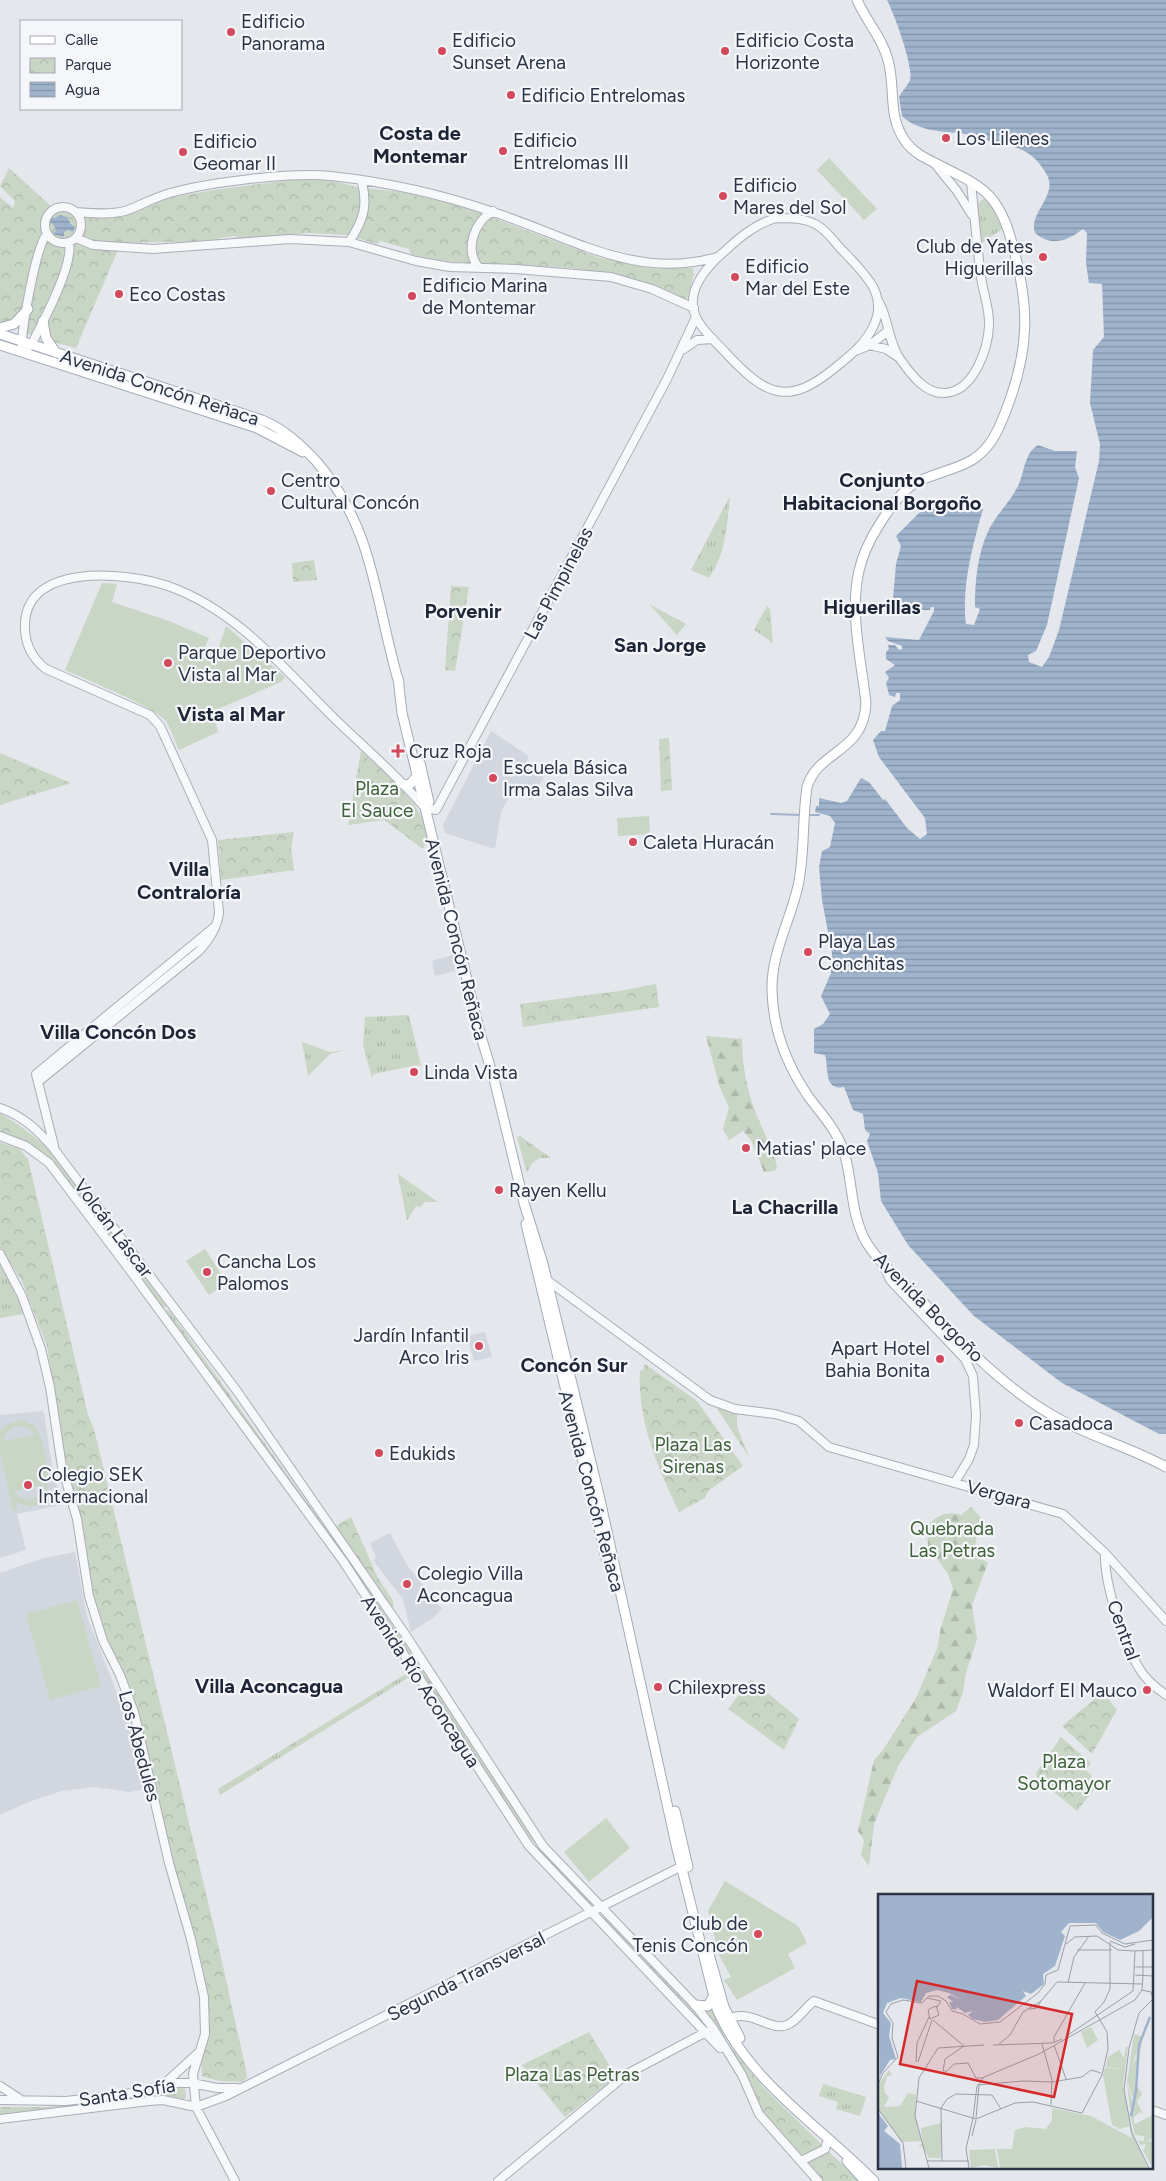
<svg xmlns="http://www.w3.org/2000/svg" width="1166" height="2181" viewBox="0 0 1166 2181" font-family="Figtree,sans-serif">
	<style>
		.built { fill: #d2d6de }
		.grass { fill: url(#grass-tufts) }
		.forest { fill: url(#forest-firs) }
		.park { fill: url(#park-crowns) }
		.pitch { fill: #c9d6c5; fill-rule: evenodd }
		.water { fill: url(#water-rules) }
		.lines { fill: none; stroke-linecap: round; stroke-linejoin: round }
		.stream { stroke: #9fb4cc; stroke-width: 2 }
		.minor-casing { stroke: #a9aeb7; stroke-width: 10 }
		.major-casing { stroke: #a3abb8; stroke-width: 11 }
		.minor { stroke: #f7f8fa; stroke-width: 8 }
		.major { stroke: #fff; stroke-width: 9 }
		.poi-dot { fill: #d1495b; stroke: #f4f6f9; stroke-width: 2 }
		.labels { text-anchor: middle; stroke-width: 4.5; stroke-linejoin: round; paint-order: stroke }
		.poi-label { font-size: 19px; fill: #2b3445; stroke: #f4f6f9; text-anchor: start }
		.street-label { font-size: 19px; fill: #2b3445; stroke: #f4f6f9 }
		.park-label { font-size: 19px; fill: #3f6138; stroke: #f4f6f9 }
		.neighbourhood-label { font-size: 20px; font-weight: bold; fill: #1d2536; stroke: #f4f6f9 }
		.inset-river { fill: none; stroke: #9fb4cc; stroke-width: 2.5 }
		.inset-road { fill: none; stroke: #9a9fa9; stroke-width: 1 }
		.view { fill: #d62828; fill-opacity: 0.15; stroke: #d62828; stroke-width: 2.5 }
		.inset-edge { fill: none; stroke: #2b3445; stroke-width: 2.5 }
	</style>
	<defs>
		<pattern id="grass-tufts" width="24" height="20" patternUnits="userSpaceOnUse" patternTransform="scale(1.25)"><rect width="24" height="20" fill="#c9d6c5"/><path d="M3 7l-1-3M5 7V3M7 7l1-3M15 17l-1-3M17 17v-4M19 17l1-3" fill="none" stroke="#adb8ab"/></pattern>
		<pattern id="forest-firs" width="22" height="20" patternUnits="userSpaceOnUse" patternTransform="scale(1.25)"><rect width="22" height="20" fill="#c9d6c5"/><path d="M5 1l3.5 6h-7zM16 11l3.5 6h-7z" fill="#adb8ab"/></pattern>
		<pattern id="park-crowns" width="20" height="18" patternUnits="userSpaceOnUse" patternTransform="scale(1.25)"><rect width="20" height="18" fill="#c9d6c5"/><path d="M2 6a3 3 0 1 1 6 0M12 15a3 3 0 1 1 6 0" fill="none" stroke="#adb8ab"/></pattern>
		<pattern id="water-rules" width="6" height="5" patternUnits="userSpaceOnUse" patternTransform="scale(1.25)"><rect width="6" height="5" fill="#9fb4cc"/><path d="M0 2.5h6" fill="none" stroke="#8293a7"/></pattern>
	</defs>
	<rect width="100%" height="100%" fill="#e4e7ec"/>
	<path class="built" d="M491 731 529 756 524 767 544 777 531 801 513 790 501 812 495 849 445 833 443 825Z
		M456 954 459 970 435 976 432 961Z
		M485 1332 492 1357 474 1361 467 1336Z
		M42 1411 44 1413 52 1466 62 1505 17 1514 26 1550 0 1558V1415Z
		M390 1533 407 1565 442 1609 433 1618 411 1632 403 1599 375 1563 374 1559 376 1557 370 1543Z
		M75 1552 87 1617 127 1718 145 1789 130 1792 95 1787 62 1791 31 1801 0 1815V1573L44 1558Z"/>
	<path class="grass" d="M983 199 990 202 1002 229 982 243 977 204Z
		M730 496C727 526 726 553 709 578L691 570Z
		M649 604 686 624 677 635Z
		M767 606 770 609 773 643 754 630Z
		M409 1015 421 1066 417 1065 374 1074 372 1078 363 1045 365 1017Z
		M302 1042 330 1052 345 1050 330 1054 308 1076Z
		M19 1125 51 1150 56 1159 167 1307H162L54 1163 23 1141Z
		M520 1136 551 1158C538 1157 532 1160 527 1173L517 1137Z
		M398 1174 438 1202H425L420 1207 416 1206 407 1221Z
		M0 1264 24 1311 23 1314 0 1318Z
		M169 1310 348 1559 423 1670 527 1830 596 1904 590 1905 523 1830 347 1560 165 1311Z
		M716 1407 737 1413V1427L749 1457Z
		M409 1672 411 1676 220 1795 218 1789Z
		M606 1917 695 2008 701 2020 697 2019 603 1918Z
		M823 2084 866 2097 860 2116 836 2109 838 2102 819 2096Z
		M167 2087H180L185 2089 186 2097 183 2101C158 2093 131 2100 106 2103L105 2099 137 2096Z
		M78 2103 80 2105 0 2115V2107H46Z"/>
	<path class="forest" d="M706 1036 742 1039C742 1067 748 1097 760 1123 767 1138 773 1151 777 1166L775 1171 764 1172 751 1140 743 1131 729 1140 723 1129 729 1107 720 1088Z
		M971 1507 980 1517 974 1554 988 1563 972 1605 977 1639 966 1673 963 1692 956 1711 917 1737 898 1766 874 1824 869 1866 861 1855 864 1840 858 1831 874 1760 883 1750 916 1698 937 1649 941 1627 953 1589 948 1574 928 1546 927 1526C938 1515 945 1511 961 1515Z"/>
	<path class="park" d="M9 168 52 207 68 210 75 216 90 218H107L128 214 173 197 213 190 290 180 327 179 356 187 402 192 489 213 494 218 600 258 651 267 693 268 694 274 687 299C678 301 671 294 663 290 644 280 618 276 597 272 536 260 471 271 411 254L409 249 380 241 377 244 347 235 308 233 237 240 236 236 220 238 219 241 121 243 76 348 54 342 39 322 32 335 27 333 31 311 0 324V197L13 208 15 201 0 186Z
		M314 560 317 580 293 582 292 563Z
		M451 586 469 587 455 671 445 670Z
		M669 738 672 790 661 791 659 739Z
		M361 751C380 769 430 809 427 838 427 841 424 846 423 849L384 820 348 825Z
		M0 753 71 783 0 805Z
		M294 832 291 849 294 870 221 880 218 840Z
		M656 984 659 1007 523 1027 520 1004 619 991Z
		M0 1113 19 1125 23 1141 0 1131Z
		M0 1142 19 1149 28 1159 88 1415 94 1429 216 1935 246 2070 247 2077 243 2082 219 2081 202 2076 201 2057 209 2035 207 1996 203 1968 173 1863 137 1711 123 1674 106 1639 92 1595 83 1527 63 1449 47 1346 21 1279 0 1249Z
		M645 1364 697 1401 743 1466 708 1491 705 1498 679 1512C658 1468 637 1420 640 1371L643 1370Z
		M351 1517 377 1576 393 1601 394 1614 336 1526Z
		M751 1679 799 1719 784 1750 728 1709Z
		M1103 1692 1117 1710 1092 1754 1062 1726Z
		M1061 1737 1091 1763 1086 1770 1092 1776 1089 1781 1096 1787 1077 1811 1037 1778 1036 1773Z
		M713 2007 727 2042 763 2087 859 2181H823C802 2157 777 2134 760 2108 741 2079 729 2035 704 2011Z
		M589 2032 614 2073 615 2078 565 2117 522 2065Z"/>
	<path class="pitch" d="M829 158 877 209 864 220 817 170Z
		M102 583 117 584 112 602 169 621 209 638 204 650 216 655 226 626 285 677 281 682 213 711 218 732 179 750C175 741 171 729 166 721 155 707 85 679 65 670Z
		M649 816 650 834 618 836 617 818Z
		M205 1249 227 1283 209 1295 186 1261Z
		M21 1420 33 1425 38 1431C45 1448 57 1494 38 1504 31 1508 23 1506 16 1502L17 1510 13 1511 0 1452V1425L1 1430 10 1423ZM17 1426 28 1428 35 1435 3 1441 8 1431ZM45 1485C41 1500 24 1506 14 1491Z
		M77 1600 101 1686 50 1700 26 1614Z
		M606 1818 630 1848 589 1882 564 1852Z
		M725 1881 798 1926 807 1943 788 1954 795 1968 737 2000 724 1980 731 1977 719 1955 708 1911Z"/>
	<path class="water" d="M887 0H1166V1434H1159L1062 1383 974 1316 908 1245 881 1201 878 1173 867 1141 870 1134 865 1130 863 1114 853 1110 844 1087C823 1091 829 1067 825 1055L814 1053V1029L823 1024 830 1014 821 996 831 973 832 953 822 900 819 867 822 851 830 847 835 823 830 816 815 812 816 806H819V798L841 803 847 801 861 778 869 782 883 800 885 799 907 828 920 839 927 834 925 818 879 757 873 740 881 731H885L892 706 900 700V693H896L895 697 889 695 886 683 889 678 885 672 895 665 886 659V652L889 649 888 645H895L899 650 902 649V646L888 641 885 637 919 640 934 611V607H931L930 610H892L896 564 901 546 896 536 924 508 962 499 983 509C973 544 961 588 966 624L974 625 980 609 975 607C975 579 978 548 992 524 1000 511 1011 500 1018 486 1025 472 1024 453 1038 445L1055 451H1077L1075 467 1079 478 1047 625 1036 651 1028 655 1029 662 1042 667 1049 657 1059 630 1099 461 1100 444 1090 403 1093 350 1104 337 1102 284 1089 283 1086 263 1087 233 1083 229C1067 241 1052 247 1035 233 1028 213 1058 196 1047 175 1033 150 1018 147 994 142 983 139 972 135 960 133 941 132 916 130 902 116L899 97C902 91 907 87 910 80 914 68 894 13 887 0Z
		M60 215 67 217 71 224 75 227 73 232 68 230 64 232V237L53 234 56 230 53 224 48 222 50 217 55 218Z"/>
	<g class="lines">
		<path class="stream" d="M771 814 801 815
			M808 815H819"/>
		<g class="minor-casing">
			<path id="minor" d="M935 164 957 191 972 215
				M45 225a18 18 0 1 1 36 0a18 18 0 1 1-36 0Z
				M76 212C92 213 109 215 125 211 140 206 155 197 170 193 211 182 290 172 331 176 386 182 441 194 493 212 568 236 636 281 717 257
				M776 218C790 218 808 218 820 227 830 234 837 246 846 254 865 275 888 294 874 325 866 343 851 355 836 367 787 408 765 395 725 352 716 342 705 333 698 321 682 293 706 267 726 250 741 236 756 224 776 218Z
				M76 238 93 245 153 249 290 239 349 242 416 261 450 267 516 269 611 277 652 289 694 308
				M349 242C363 221 368 207 362 182
				M479 268C464 250 474 222 493 211
				M879 302C889 320 888 342 900 359 912 376 928 398 951 392 975 386 988 348 989 326 990 309 983 293 981 277 977 245 974 214 971 182
				M870 345 886 349 898 357
				M27 348 31 345C43 322 74 265 69 242
				M684 349 697 340 713 339
				M858 350 870 345 888 331
				M22 352C20 335 36 245 47 234
				M38 1082 199 951C209 940 218 927 219 912L212 840 160 726 150 715 46 669C33 659 26 647 25 630 21 561 127 572 168 586 237 610 285 670 336 720 365 748 398 776 425 808L436 810 667 379 696 317
				M0 1108C23 1116 38 1130 54 1149L237 1391 405 1634 543 1846 695 2005 713 2028 742 2075 759 2114 818 2181
				M0 1136 26 1146 49 1163 129 1269 343 1561 529 1846 720 2048
				M54 1146 36 1074 213 928
				M0 1254 22 1296 41 1349 50 1387 62 1467 77 1519 89 1596 103 1641 120 1675 134 1712 169 1863 191 1939 204 1997 205 2034 193 2074 196 2107 235 2181
				M882 1262 890 1280 965 1359 973 1376 976 1415 974 1445 969 1459 955 1482
				M547 1280 710 1400 735 1409 775 1414 799 1421 829 1447 1063 1514 1105 1553 1166 1621
				M1105 1553C1104 1583 1123 1642 1139 1668 1145 1679 1156 1688 1166 1695
				M729 2019C751 2008 770 2032 787 2025 797 2021 805 2008 814 2001L880 2025
				M163 2085 197 2054
				M0 2086 20 2099
				M0 2100 66 2101 133 2093 175 2083H192L217 2088H237
				M1152 2110 1166 2115
				M0 2119 149 2101 163 2100 196 2107 226 2096 686 1864
				M801 2161 825 2149 828 2139
				M498 2181 627 2074 706 2032"/>
		</g>
		<g class="major-casing">
			<path id="major" d="M857 0C866 21 882 37 888 60 896 88 887 115 905 141 913 152 923 157 935 163 976 184 996 189 1010 236 1030 303 1031 348 1005 413 998 431 990 449 972 460 955 470 935 473 917 482 896 493 869 538 862 560 847 605 861 657 866 703 864 753 818 750 807 787 802 820 805 854 798 886 790 922 771 953 772 991 773 1028 787 1065 808 1096 818 1110 830 1122 838 1138 854 1169 848 1206 864 1238 876 1261 898 1277 916 1295 960 1340 1003 1389 1059 1419 1094 1438 1132 1448 1166 1467
				M43 321 46 338 56 353
				M0 328 14 324 28 309
				M0 334 262 420C284 429 300 444 316 461 375 528 375 603 399 683
				M0 345 257 428 303 452
				M398 678 402 713 480 1033 495 1083 524 1203 543 1264 599 1495 677 1849 717 2009C748 2081 821 2127 874 2181
				M420 763 429 802
				M400 783 405 785 410 784 417 776
				M526 1224 605 1554 615 1585
				M675 1811 688 1867
				M707 1947 724 2007 740 2038
				M695 2005 708 2006 713 1997
				M847 2161 865 2181"/>
		</g>
		<use href="#minor" class="minor"/>
		<use href="#major" class="major"/>
	</g>
	<g class="poi-dot">
		<circle cx="231" cy="32" r="5"/>
		<circle cx="442" cy="51" r="5"/>
		<circle cx="725" cy="51" r="5"/>
		<circle cx="511" cy="95" r="5"/>
		<circle cx="946" cy="138" r="5"/>
		<circle cx="503" cy="151" r="5"/>
		<circle cx="183" cy="152" r="5"/>
		<circle cx="723" cy="196" r="5"/>
		<circle cx="1043" cy="257" r="5"/>
		<circle cx="735" cy="277" r="5"/>
		<circle cx="119" cy="294" r="5"/>
		<circle cx="412" cy="296" r="5"/>
		<circle cx="271" cy="491" r="5"/>
		<circle cx="168" cy="663" r="5"/>
		<path d="M395.5 743.5h5v5h5v5h-5v5h-5v-5h-5v-5h5z"/>
		<circle cx="493" cy="778" r="5"/>
		<circle cx="633" cy="842" r="5"/>
		<circle cx="808" cy="952" r="5"/>
		<circle cx="414" cy="1072" r="5"/>
		<circle cx="746" cy="1148" r="5"/>
		<circle cx="499" cy="1190" r="5"/>
		<circle cx="207" cy="1272" r="5"/>
		<circle cx="479" cy="1346" r="5"/>
		<circle cx="940" cy="1359" r="5"/>
		<circle cx="1019" cy="1423" r="5"/>
		<circle cx="379" cy="1453" r="5"/>
		<circle cx="28" cy="1485" r="5"/>
		<circle cx="407" cy="1584" r="5"/>
		<circle cx="658" cy="1687" r="5"/>
		<circle cx="1147" cy="1690" r="5"/>
		<circle cx="758" cy="1934" r="5"/>
	</g>
	<g class="labels">
		<g class="poi-label">
			<text x="241" y="28">Edificio<tspan x="241" dy="22">Panorama</tspan></text>
			<text x="452" y="47">Edificio<tspan x="452" dy="22">Sunset Arena</tspan></text>
			<text x="735" y="47">Edificio Costa<tspan x="735" dy="22">Horizonte</tspan></text>
			<text x="521" y="102">Edificio Entrelomas</text>
			<text x="956" y="145">Los Lilenes</text>
			<text x="513" y="147">Edificio<tspan x="513" dy="22">Entrelomas III</tspan></text>
			<text x="193" y="148">Edificio<tspan x="193" dy="22">Geomar II</tspan></text>
			<text x="733" y="192">Edificio<tspan x="733" dy="22">Mares del Sol</tspan></text>
			<text x="1033" y="253" text-anchor="end">Club de Yates<tspan x="1033" dy="22">Higuerillas</tspan></text>
			<text x="745" y="273">Edificio<tspan x="745" dy="22">Mar del Este</tspan></text>
			<text x="422" y="292">Edificio Marina<tspan x="422" dy="22">de Montemar</tspan></text>
			<text x="129" y="301">Eco Costas</text>
			<text x="281" y="487">Centro<tspan x="281" dy="22">Cultural Concón</tspan></text>
			<text x="178" y="659">Parque Deportivo<tspan x="178" dy="22">Vista al Mar</tspan></text>
			<text x="409" y="758">Cruz Roja</text>
			<text x="503" y="774">Escuela Básica<tspan x="503" dy="22">Irma Salas Silva</tspan></text>
			<text x="643" y="849">Caleta Huracán</text>
			<text x="818" y="948">Playa Las<tspan x="818" dy="22">Conchitas</tspan></text>
			<text x="424" y="1079">Linda Vista</text>
			<text x="756" y="1155">Matias' place</text>
			<text x="509" y="1197">Rayen Kellu</text>
			<text x="217" y="1268">Cancha Los<tspan x="217" dy="22">Palomos</tspan></text>
			<text x="469" y="1342" text-anchor="end">Jardín Infantil<tspan x="469" dy="22">Arco Iris</tspan></text>
			<text x="930" y="1355" text-anchor="end">Apart Hotel<tspan x="930" dy="22">Bahia Bonita</tspan></text>
			<text x="1029" y="1430">Casadoca</text>
			<text x="389" y="1460">Edukids</text>
			<text x="38" y="1481">Colegio SEK<tspan x="38" dy="22">Internacional</tspan></text>
			<text x="417" y="1580">Colegio Villa<tspan x="417" dy="22">Aconcagua</tspan></text>
			<text x="668" y="1694">Chilexpress</text>
			<text x="1137" y="1697" text-anchor="end">Waldorf El Mauco</text>
			<text x="748" y="1930" text-anchor="end">Club de<tspan x="748" dy="22">Tenis Concón</tspan></text>
		</g>
		<g class="street-label">
			<text transform="translate(160 387) rotate(18)" y="7">Avenida Concón Reñaca</text>
			<text transform="translate(558 583) rotate(-62)" y="7">Las Pimpinelas</text>
			<text transform="translate(457 939) rotate(76)" y="7">Avenida Concón Reñaca</text>
			<text transform="translate(114 1228) rotate(53)" y="7">Volcán Láscar</text>
			<text transform="translate(929 1307) rotate(45)" y="7">Avenida Borgoño</text>
			<text transform="translate(592 1491) rotate(75)" y="7">Avenida Concón Reñaca</text>
			<text transform="translate(999 1494) rotate(15)" y="7">Vergara</text>
			<text transform="translate(1124 1630) rotate(70)" y="7">Central</text>
			<text transform="translate(421 1681) rotate(57)" y="7">Avenida Río Aconcagua</text>
			<text transform="translate(140 1746) rotate(75)" y="7">Los Abedules</text>
			<text transform="translate(466 1976) rotate(-27)" y="7">Segunda Transversal</text>
			<text transform="translate(127 2092) rotate(-9)" y="7">Santa Sofía</text>
		</g>
		<g class="park-label">
			<text x="377" y="795">Plaza<tspan x="377" dy="22">El Sauce</tspan></text>
			<text x="693" y="1451">Plaza Las<tspan x="693" dy="22">Sirenas</tspan></text>
			<text x="952" y="1535">Quebrada<tspan x="952" dy="22">Las Petras</tspan></text>
			<text x="1064" y="1768">Plaza<tspan x="1064" dy="22">Sotomayor</tspan></text>
			<text x="572" y="2081">Plaza Las Petras</text>
		</g>
		<g class="neighbourhood-label">
			<text x="420" y="140">Costa de<tspan x="420" dy="23">Montemar</tspan></text>
			<text x="882" y="487">Conjunto<tspan x="882" dy="23">Habitacional Borgoño</tspan></text>
			<text x="872" y="614">Higuerillas</text>
			<text x="463" y="618">Porvenir</text>
			<text x="660" y="652">San Jorge</text>
			<text x="231" y="721">Vista al Mar</text>
			<text x="189" y="876">Villa<tspan x="189" dy="23">Contraloría</tspan></text>
			<text x="118" y="1039">Villa Concón Dos</text>
			<text x="785" y="1214">La Chacrilla</text>
			<text x="574" y="1372">Concón Sur</text>
			<text x="269" y="1693">Villa Aconcagua</text>
		</g>
	</g>
	<g transform="translate(878 1894)">
		<rect width="275" height="275" fill="#e4e7ec"/>
		<path d="M213 133 220 146 209 154 203 138ZM256 140 265 143 257 152 260 154 254 172 257 177 256 197 249 188ZM249 189 255 209 259 208 265 220 262 218 255 224 257 230 275 221V245L274 244 269 248 274 247 275 274 265 257 268 250 262 251 260 246 266 247V242L257 241 252 220 256 211 252 215ZM63 229V264H51L44 252 39 253 44 250 43 234Z" fill="#c9d6c5"/>
		<path d="M265 143 258 177 259 192 264 200 257 210 249 187 256 196 257 177 254 173 259 162 257 152ZM248 153H250L245 191 253 236 270 274H122L119 255H134L137 236 147 233 168 235 174 226V214L213 222 254 244 251 232 242 235 234 231 225 181 227 174 244 175ZM117 255 120 274 107 271 93 274 91 256Z" fill="#c9d6c5"/>
		<path d="M11 176 14 180 9 183 6 192 7 199 11 203 6 213 22 212 30 199 38 201 37 221 43 247 24 248 0 215 1 202 4 201H0V191Z" fill="#c9d6c5"/>
		<path d="M241 156 246 164 244 175 228 173 230 163Z" fill="#c9d6c5"/>
		<path d="M0 1H275V23L261 37 242 46 225 38 218 29H191L183 38 187 42 177 72 165 80 166 90 153 100 145 97 148 102 120 126 107 128 95 125 90 121 95 117 87 119 79 113 78 116 74 115 71 108H75L69 103 72 101 84 106 71 99 59 96 48 99 43 108 23 104 9 109 5 119 13 129 11 142 18 165 12 166 2 182ZM0 219 10 232 6 237 22 250 24 274H0Z" fill="#9fb4cc"/>
		<path class="inset-river" d="M253 222 258 197 261 151 272 123"/>
		<path class="inset-road" d="M232 47 247 53 257 50M188 50 197 43 219 42 240 56M199 56H234M240 56 257 57M257 73H275M257 81 275 82M265 81V57M190 89 196 63 211 42M264 96 273 98 275 105M49 104 63 107 59 113M58 112 61 121 52 125 50 116 55 113 60 112M151 115 159 114 163 107M219 121 217 118 226 108 232 95V48M55 126 86 152 67 165 65 177H69L76 170 90 169M187 143 255 97 257 57 275 56M176 148V143L207 89M121 150 132 141 145 118 163 107 179 88 265 90M164 150 174 186 173 211M115 151 174 149 184 145M176 151 188 185M38 168 39 149 51 123M40 168 54 126M90 169 98 184H104L161 160 257 106 264 96 265 82M0 190 5 179 20 163 14 144 15 129 8 118 13 110 25 106 44 109 51 102H60L68 107 74 117 85 120 102 130 122 128 160 99 167 90 168 81 180 76 192 32 218 31 224 39 247 50 275 46M99 191 145 187 174 188 204 183 213 176 223 179M38 207 98 225 137 209 155 208 204 219 224 181 230 155 229 138 219 121M0 215 25 249 28 274M95 224 99 192M98 224 101 191 105 184M94 242 98 226M49 267H91M64 267 63 214 69 205 78 200 114 201 123 215M51 274 37 222 41 184 60 154 106 151M91 274 88 255 95 224M271 274 254 239 246 196 251 154 261 119 275 105"/>
		<path class="view" d="M39 87 194 120 176 203 22 170Z"/>
		<rect width="275" height="275" class="inset-edge"/>
	</g>
	<rect x="20" y="20" width="162" height="90" fill="#f4f6f9" stroke="#a4a8b1"/>
	<rect x="30" y="36" width="25" height="8" fill="#ffffff" stroke="#a4a8b1"/>
	<text x="65" y="45" font-size="15" fill="#2b3445">Calle</text>
	<rect x="30" y="58" width="25" height="15" fill="url(#park-crowns)" stroke="#a4a8b1"/>
	<text x="65" y="70" font-size="15" fill="#2b3445">Parque</text>
	<rect x="30" y="82" width="25" height="15" fill="url(#water-rules)" stroke="#a4a8b1"/>
	<text x="65" y="95" font-size="15" fill="#2b3445">Agua</text>
</svg>
